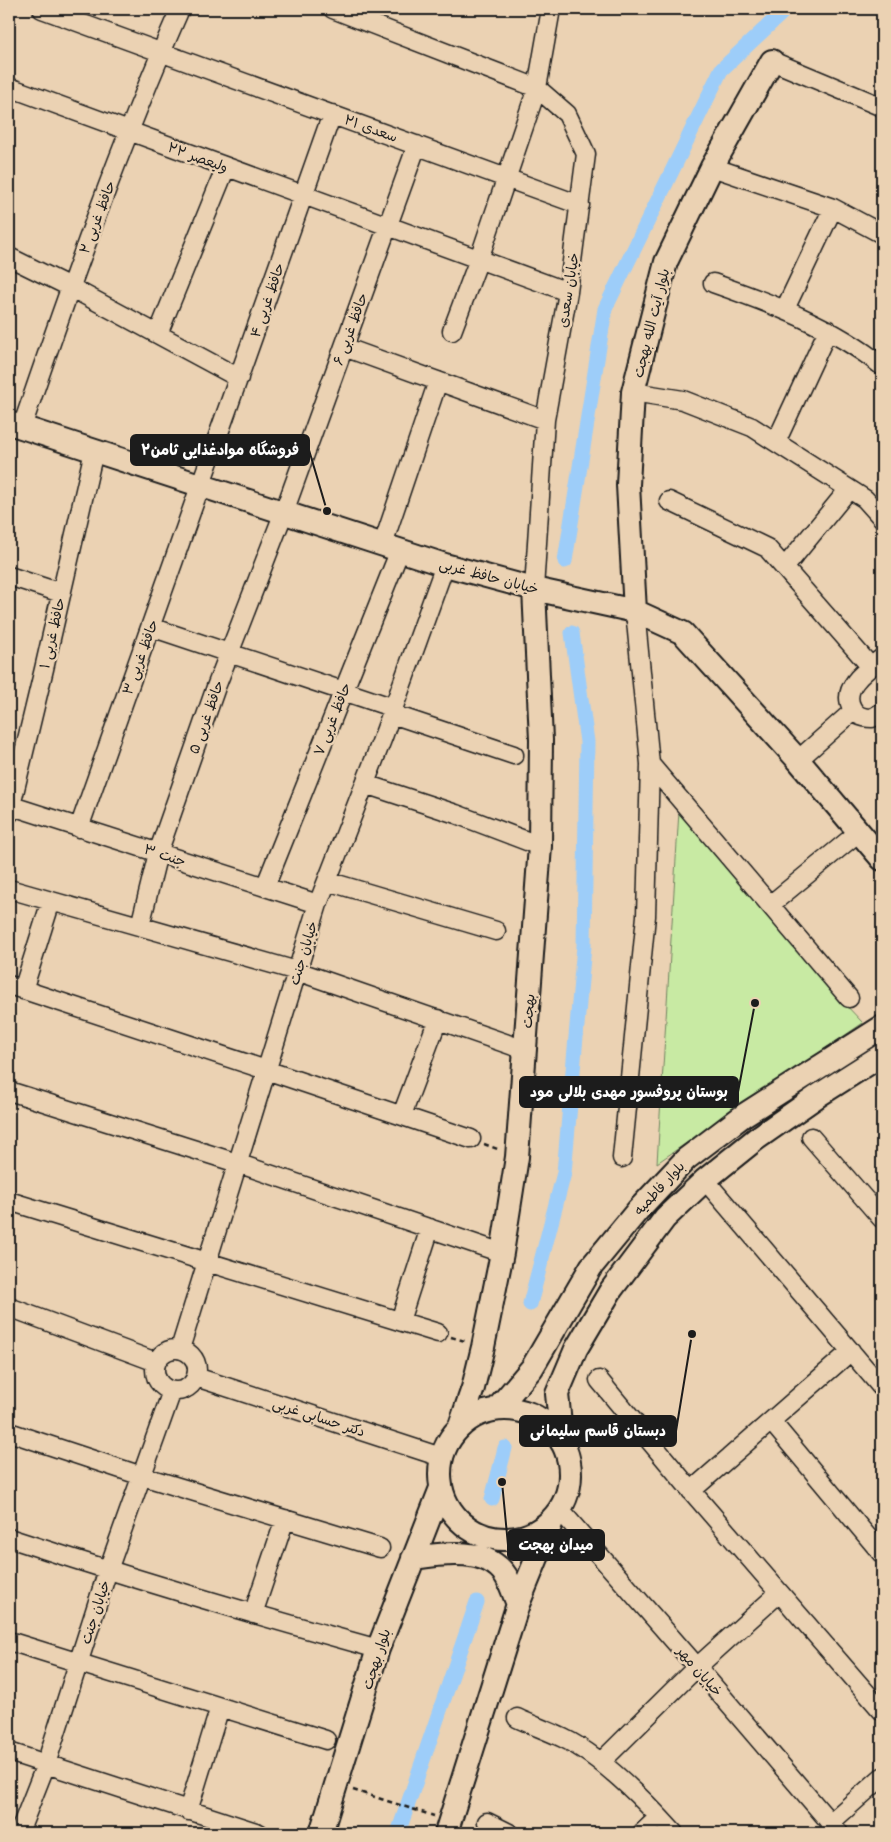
<svg xmlns="http://www.w3.org/2000/svg" width="891" height="1842" viewBox="0 0 891 1842" font-family="'Playpen Sans','Playpen Sans Arabic',sans-serif">
	<style>
		.green { fill: #c8eaa3; stroke: #728360 }
		.lines { fill: none; stroke-linecap: round; stroke-linejoin: round }
		.canal { stroke: #9dcdf9; stroke-width: 15 }
		.minor-casing { stroke: #1c1c1c; stroke-width: 21 }
		.major-casing { stroke: #1c1c1c; stroke-width: 26 }
		.path { stroke: #1c1c1c; stroke-width: 2.5; stroke-dasharray: 5 4; stroke-linecap: butt }
		.minor { stroke: #ebd2b3; stroke-width: 18 }
		.major { stroke: #ebd2b3; stroke-width: 22 }
		.labels { text-anchor: middle; stroke-width: 5; stroke-linejoin: round; paint-order: stroke }
		.street-label { font-size: 14px; fill: #1c1c1c; stroke: #ebd2b3 }
		.leader { fill: none; stroke: #1c1c1c; stroke-width: 2 }
		.callout-dot { fill: #1c1c1c; stroke: #ebd2b3; stroke-width: 2 }
		.callout { fill: #1c1c1c; stroke: #1c1c1c; stroke-width: 2 }
		.callout-label { font-size: 15px; text-anchor: middle; font-weight: bold; fill: #fff }
	</style>
	<rect width="100%" height="100%" fill="#ebd2b3"/>
	<filter id="ink" filterUnits="userSpaceOnUse"><feTurbulence type="fractalNoise" baseFrequency=".02" numOctaves="2"/><feDisplacementMap in="SourceGraphic" scale="10" xChannelSelector="R" yChannelSelector="G"/><feConvolveMatrix kernelMatrix="1 2 1 2 8 2 1 2 1" color-interpolation-filters="sRGB"/></filter>
	<g filter="url(#ink)">
		<path class="green" d="M679 811 825 983 863 1023 657 1163Z"/>
		<g class="lines">
			<path class="canal" d="M565 561 605 309 721 70 786 9
				M530 1304 564 1173 584 946 587 742 572 633
				M492 1499 505 1448
				M398 1833 477 1602"/>
			<g class="minor-casing">
				<path id="minor" d="M42 9 580 205
					M333 9 537 88 479 259 452 331
					M772 61 882 107
					M9 87 568 292
					M712 167 833 208 882 234
					M9 257 70 287 239 378
					M713 283C773 304 832 326 882 366
					M785 309 833 208
					M158 334 226 167
					M344 347 545 420
					M633 392 683 400 752 427 865 499 882 518
					M22 427C70 286 120 145 180 9
					M776 442 828 330
					M669 501 767 548 871 667
					M383 544 438 381
					M785 567 849 489
					M9 576 61 593
					M534 589 545 420 568 292 586 154 567 114 537 88 551 9
					M151 627 394 708
					M882 658C868 669 840 687 852 708 856 716 863 718 872 718L882 712
					M392 714 514 755
					M798 760 853 711
					M650 764 849 998
					M365 784 456 814 540 846
					M9 805 318 904
					M9 814 44 669 94 451
					M79 828 332 114
					M327 881 496 931
					M265 887 400 550
					M9 889 297 971 525 1050
					M770 905 860 831
					M140 926 158 853 216 687 284 512 417 145
					M9 985 266 1070 471 1139
					M23 990 51 901
					M9 1091 237 1163 502 1253
					M402 1115 438 1019
					M811 1137 882 1219
					M622 1158 646 916 650 764 635 611
					M705 1180 882 1388
					M9 1201 438 1333
					M9 1307 156 1362
					M400 1321 430 1228
					M155 1370a21 21 0 1 1 42 0a21 21 0 1 1-42 0Z
					M180 1349 318 904 383 737 445 565
					M196 1377 441 1457
					M599 1380 694 1494 882 1711
					M771 1421 882 1554
					M9 1432 142 1476 380 1548
					M691 1491 851 1351
					M560 1510 697 1667 839 1833
					M9 1538C131 1578 254 1615 378 1649
					M253 1614 285 1519
					M9 1641 326 1740
					M517 1718C532 1725 548 1731 563 1738 601 1756 646 1802 674 1833
					M9 1752 259 1833
					M601 1762 697 1667 779 1593
					M188 1811 220 1707
					M487 1822 509 1833
					M830 1823 882 1777
					M19 1833 46 1764 108 1570 172 1391
					M642 1833 659 1817"/>
			</g>
			<g class="major-casing">
				<path id="major" d="M9 423 445 565 534 589 635 611 683 633 798 760 882 859
					M635 611 628 485 633 392 666 262 712 167 772 61
					M440 1474a65 65 0 1 1 130 0a65 65 0 1 1-130 0Z
					M497 1409 532 1368 591 1267 638 1210 686 1159 744 1115 882 1027
					M460 1426 473 1388 483 1347 502 1253 517 1157 540 846 541 740 534 589
					M562 1443 557 1394 576 1349 611 1290 665 1218 705 1180 756 1139 819 1095 882 1055
					M413 1558C441 1554 487 1546 506 1576 511 1584 514 1595 518 1604
					M321 1833 378 1649 441 1488
					M446 1833 518 1604 552 1521"/>
			</g>
			<path class="path" d="M484 1144 500 1150
				M451 1337 465 1341
				M353 1790 434 1816"/>
			<use href="#minor" class="minor"/>
			<use href="#major" class="major"/>
		</g>
	</g>
	<g class="labels">
		<g class="street-label">
			<text transform="translate(371 128) rotate(20)" y="5">سعدی ۲۱</text>
			<text transform="translate(198 157) rotate(20)" y="5">ولیعصر ۲۲</text>
			<text transform="translate(97 217) rotate(-69)" y="5">حافظ غربی ۲</text>
			<text transform="translate(568 290) rotate(-81)" y="5">خیابان سعدی</text>
			<text transform="translate(267 300) rotate(-71)" y="5">حافظ غربی ۴</text>
			<text transform="translate(651 323) rotate(-76)" y="5">بلوار آیت الله بهجت</text>
			<text transform="translate(350 329) rotate(-70)" y="5">حافظ غربی ۶</text>
			<text transform="translate(489 576) rotate(15)" y="5">خیابان حافظ غربی</text>
			<text transform="translate(52 633) rotate(-77)" y="5">حافظ غربی ۱</text>
			<text transform="translate(140 657) rotate(-70)" y="5">حافظ غربی ۳</text>
			<text transform="translate(206 717) rotate(-70)" y="5">حافظ غربی ۵</text>
			<text transform="translate(332 719) rotate(-68)" y="5">حافظ غربی ۷</text>
			<text transform="translate(165 855) rotate(18)" y="5">جنت ۳</text>
			<text transform="translate(303 953) rotate(-73)" y="5">خیابان جنت</text>
			<text transform="translate(528 1011) rotate(-85)" y="5">بهجت</text>
			<text transform="translate(659 1188) rotate(-47)" y="5">بلوار فاطمیه</text>
			<text transform="translate(319 1417) rotate(18)" y="5">دکتر حسابی غربی</text>
			<text transform="translate(95 1612) rotate(-72)" y="5">خیابان جنت</text>
			<text transform="translate(376 1659) rotate(-72)" y="5">بلوار بهجت</text>
			<text transform="translate(700 1671) rotate(49)" y="5">خیابان مهر</text>
		</g>
	</g>
	<path class="leader" d="M327 511L309 450M755 1003L738 1092M692 1334L676 1431M502 1482L508 1545"/>
	<g class="callout-dot">
		<circle cx="327" cy="511" r="5"/>
		<circle cx="755" cy="1003" r="5"/>
		<circle cx="692" cy="1334" r="5"/>
		<circle cx="502" cy="1482" r="5"/>
	</g>
	<g class="callout">
		<rect x="131" y="435" width="178" height="30" rx="5"/>
		<rect x="520" y="1077" width="218" height="30" rx="5"/>
		<rect x="520" y="1416" width="156" height="30" rx="5"/>
		<rect x="508" y="1530" width="96" height="30" rx="5"/>
	</g>
	<g class="callout-label">
		<text x="220" y="455">فروشگاه موادغذایی ثامن۲</text>
		<text x="629" y="1097">بوستان پروفسور مهدی بلالی مود</text>
		<text x="598" y="1436">دبستان قاسم سلیمانی</text>
		<text x="556" y="1550">میدان بهجت</text>
	</g>
	<rect width="891" height="1842" fill="none" stroke="#ebd2b3" stroke-width="30"/>
	<rect x="15" y="15" width="861" height="1812" fill="none" stroke="#1c1c1c" stroke-width="2" filter="url(#ink)"/>
</svg>
